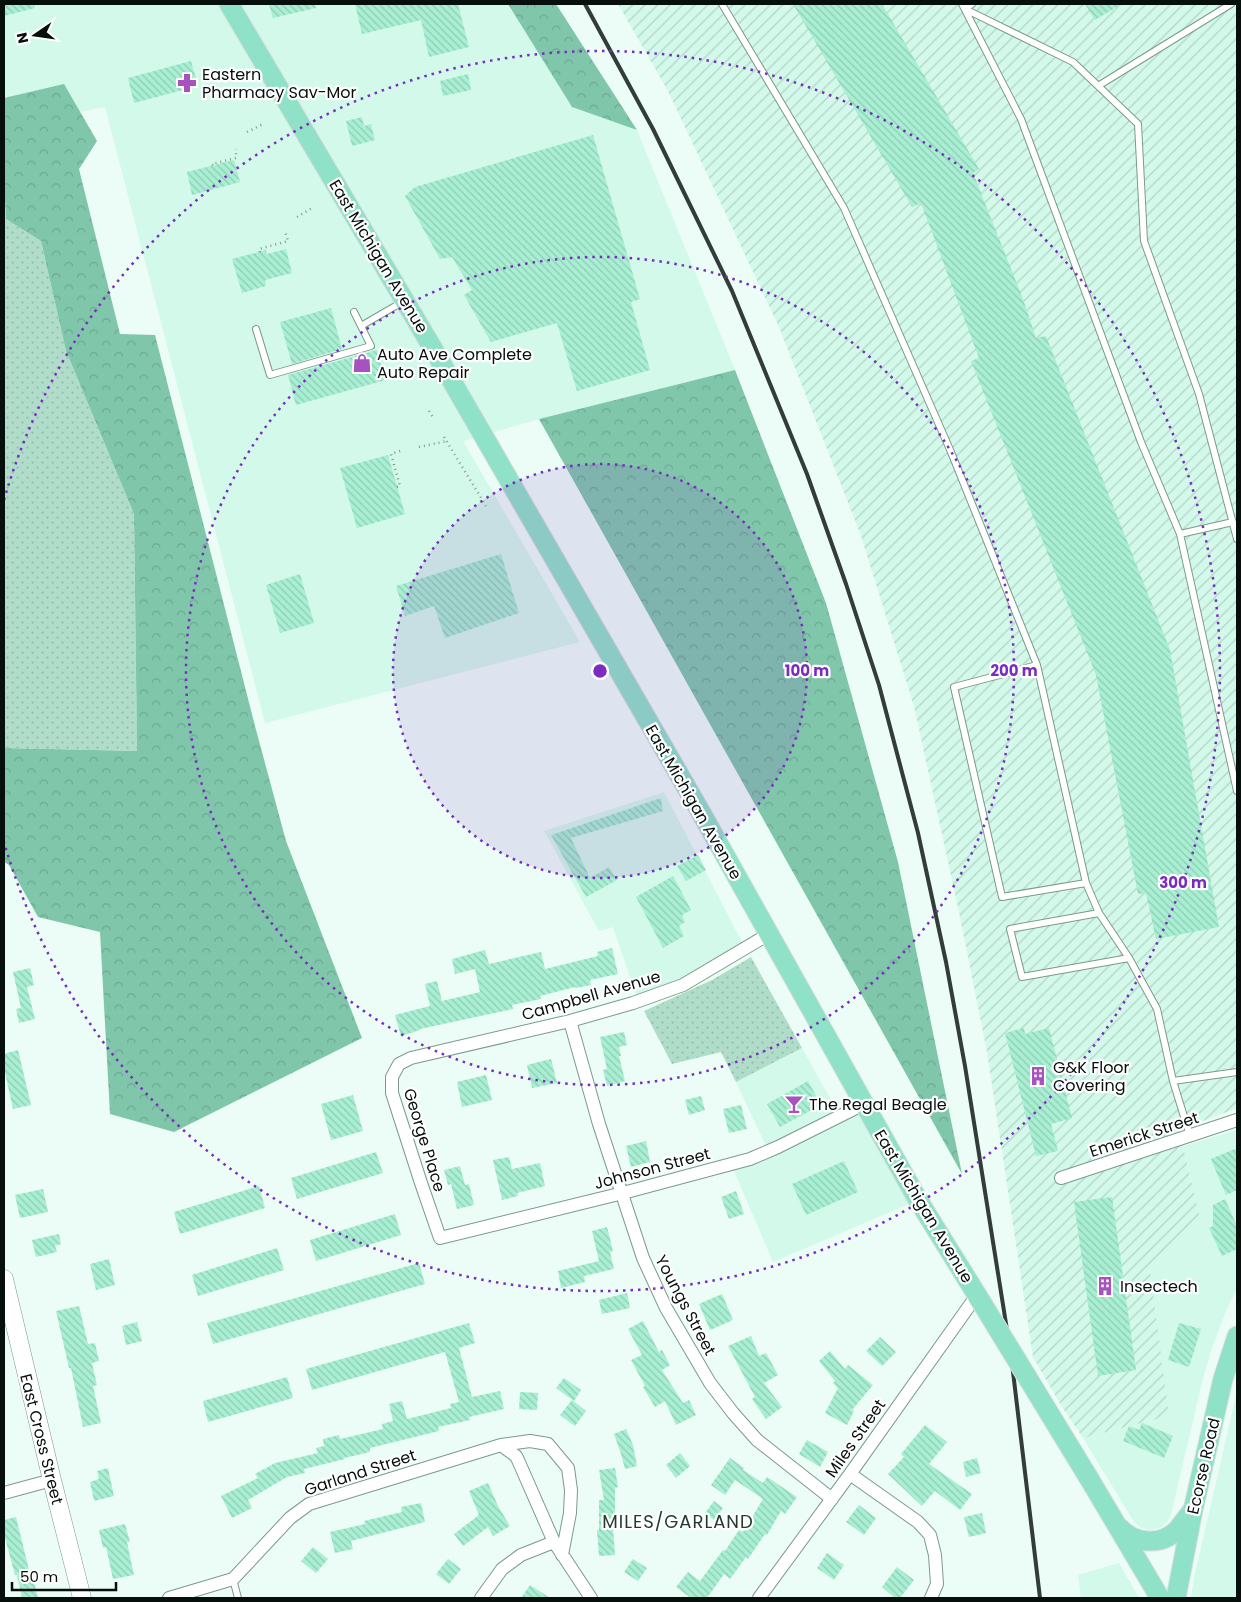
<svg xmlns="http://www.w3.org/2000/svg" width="1241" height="1602" viewBox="0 0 1241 1602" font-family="Poppins,sans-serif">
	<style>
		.built { fill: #d2f9e9 }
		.industrial { fill: url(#industrial-furrows) }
		.grass { fill: url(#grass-dots) }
		.forest { fill: url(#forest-crowns) }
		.building { fill: url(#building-back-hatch) }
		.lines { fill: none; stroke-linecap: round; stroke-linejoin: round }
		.lane-casing { stroke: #7d998d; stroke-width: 8 }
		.street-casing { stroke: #7d998d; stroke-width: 14 }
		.secondary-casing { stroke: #7d998d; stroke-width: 19 }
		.primary-casing { stroke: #dcdddd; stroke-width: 21 }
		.path { stroke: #899792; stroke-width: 2.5; stroke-dasharray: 1 4; stroke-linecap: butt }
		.lane { stroke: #fff; stroke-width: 6 }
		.street { stroke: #fff; stroke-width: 12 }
		.secondary { stroke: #fff; stroke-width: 18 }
		.primary { stroke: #8fe1c7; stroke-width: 19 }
		.rail { stroke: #323c38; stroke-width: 4 }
		.primary-bridge-casing { stroke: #dcdddd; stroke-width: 21; stroke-linecap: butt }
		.primary-bridge { stroke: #8fe1c7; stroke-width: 19 }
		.ring { fill: none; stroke: #7b2cbf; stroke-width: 2.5; stroke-dasharray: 2.5 5 }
		.labels { text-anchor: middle; stroke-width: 4.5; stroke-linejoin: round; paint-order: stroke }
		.poi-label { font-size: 16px; fill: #060f0b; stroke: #fff; text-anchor: start }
		.street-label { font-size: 16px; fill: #060f0b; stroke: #fff }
		.neighbourhood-label { font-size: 18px; letter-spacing: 1px; fill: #213b31; stroke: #fff }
		.centre { fill: #7b2cbf; stroke: #fff; stroke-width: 2.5 }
		.ring-label { font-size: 15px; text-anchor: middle; font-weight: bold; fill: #7b2cbf; stroke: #fff; stroke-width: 4.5; stroke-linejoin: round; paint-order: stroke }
	</style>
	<defs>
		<pattern id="industrial-furrows" width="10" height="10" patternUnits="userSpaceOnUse" patternTransform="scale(1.25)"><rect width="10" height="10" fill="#d2f9e9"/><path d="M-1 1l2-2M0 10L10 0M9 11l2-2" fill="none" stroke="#b3d4c6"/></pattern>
		<pattern id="grass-dots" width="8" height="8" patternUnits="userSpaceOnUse" patternTransform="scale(1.25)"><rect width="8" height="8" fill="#b0ddca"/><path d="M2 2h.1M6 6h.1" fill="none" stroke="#96bcac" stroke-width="1.8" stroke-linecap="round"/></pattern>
		<pattern id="forest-crowns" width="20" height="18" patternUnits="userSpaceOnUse" patternTransform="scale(1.25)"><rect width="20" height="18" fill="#80c6ab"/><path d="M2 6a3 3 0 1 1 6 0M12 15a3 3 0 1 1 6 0" fill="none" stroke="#6da992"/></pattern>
		<pattern id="building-back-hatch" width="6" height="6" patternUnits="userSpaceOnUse" patternTransform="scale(1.25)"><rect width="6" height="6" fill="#a8efd3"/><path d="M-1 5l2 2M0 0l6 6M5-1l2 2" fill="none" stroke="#8fccb4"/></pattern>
	</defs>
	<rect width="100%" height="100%" fill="#ebfdf6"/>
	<path class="built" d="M4 4H508L572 107 637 130 735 370 539 419 463 441 580 642 265 723 105 107 4 127Z
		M664 792 745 948 638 1000 613 927 599 931 544 831Z
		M802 1048 840 1116 864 1104 916 1201 773 1262 731 1164 769 1152 736 1082Z
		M1237 1130V1288L1226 1311 1212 1348 1203 1378 1171 1515 1168 1521 1163 1526 1158 1529 1149 1530 1141 1528 1134 1522 1083 1438 1168 1416 1150 1270 1201 1222 1183 1146Z
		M1237 1391V1598H1191L1194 1578Z
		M1119 1563 1139 1598H1081L1078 1575Z"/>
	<path class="industrial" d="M618 4H1237V1108L1179 1130 1201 1222 1150 1270 1169 1416 1083 1438 1062 1407 1033 1357 987 1052 959 912 914 706 860 533 779 327 668 91Z"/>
	<path class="grass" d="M4 183 6 219 41 241 66 351 134 514 137 751 4 748Z
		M751 957 802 1048 736 1082 721 1052 672 1064 644 1011 712 980Z"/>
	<path class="forest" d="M508 4H556L637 130 572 107Z
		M64 84 97 141 79 169 120 334 155 335 255 726 286 841 362 1038 174 1132 110 1114 100 932 38 917 9 865 4 862V748L137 751 134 514 66 351 41 241 6 219 4 183V98Z
		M735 370 826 603 898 862 962 1174 539 419Z"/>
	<path class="building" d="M4 4H34L35 8 4 16Z
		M269 4H315L316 8 273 18Z
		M355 4H458L469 47 429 57 421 20 362 34Z
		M793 4H882L979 169 973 173 1023 299 1036 338 1046 336 1170 650 1219 927 1156 939 1146 893 1138 894 1096 675 971 361 979 358 921 203 912 207Z
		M1085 4H1122L1095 20Z
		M191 61 198 86 134 103 128 78Z
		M468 74 471 90 443 96 440 81Z
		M362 117 364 126 371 124 375 140 352 146 346 121Z
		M593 135 640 299 631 302 650 370 577 391 557 323 491 342 464 295 472 290 452 257 440 259 405 196 415 187Z
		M234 160 240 182 192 195 187 172Z
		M286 249 292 273 265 280 266 286 242 293 232 259 266 250 267 254Z
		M331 308 342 349 292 364 280 322Z
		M377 350 386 380 296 405 288 375Z
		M388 455 405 514 357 528 340 468Z
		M501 554 519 613 445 638 434 606 405 616 396 586Z
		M300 574 314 623 280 633 266 585Z
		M661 798 663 811 571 838 590 878 609 867 617 880 586 897 551 835Z
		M698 855 706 870 686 881 677 866Z
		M673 876 691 910 682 915 685 922 679 926 684 936 663 948 636 897Z
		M612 948 618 974 590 980 591 985 576 988 575 987 540 996 541 999 512 1005 513 1009 420 1029V1030L401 1036 395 1015 430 1006 425 984 437 981 442 1001 480 992 475 969 455 974 452 959 485 950 489 964 541 952 545 969 598 956 597 952Z
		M30 968 34 985 27 987 35 1019 19 1023 16 1009 21 1008 13 972Z
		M1024 1028 1025 1034 1049 1028 1072 1118 1051 1124 1058 1151 1036 1156 1005 1033Z
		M624 1032 627 1045 619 1047 621 1056H619L625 1081 607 1086 603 1070 607 1069 600 1037Z
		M18 1050 31 1105 13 1109 4 1068V1054Z
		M551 1059 557 1083 532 1088 527 1065Z
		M486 1075 492 1100 462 1107 457 1082Z
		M808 1081 821 1105 780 1127 767 1104Z
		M353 1095 363 1131 331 1140 321 1104Z
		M701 1096 705 1110 689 1115 685 1100Z
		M741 1105 747 1129 729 1133 723 1109Z
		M646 1141 650 1162 631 1167 626 1146Z
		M1237 1148V1190L1226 1195 1211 1159Z
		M376 1152 383 1173 297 1199 291 1178Z
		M509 1157 512 1169 540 1163 545 1186 517 1193 518 1196 502 1200 493 1160Z
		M844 1161 858 1192 806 1215 792 1184Z
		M460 1166 465 1185 469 1184 474 1205 457 1209 451 1184 448 1185 444 1170Z
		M259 1186 265 1208 180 1234 174 1212Z
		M43 1189 48 1212 20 1218 15 1195Z
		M736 1191 744 1214 729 1219 721 1197Z
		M1112 1197 1136 1370 1098 1376 1074 1202Z
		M1225 1199 1237 1226V1249L1222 1256 1209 1228 1213 1226V1205Z
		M395 1214 401 1235 316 1261 310 1240Z
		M607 1227 613 1251 610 1252 614 1269 584 1276 585 1282 561 1288 558 1271 599 1261 592 1231Z
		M59 1234 61 1244 55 1246 57 1252 36 1257 32 1240Z
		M277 1248 284 1270 198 1296 192 1275Z
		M109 1259 115 1285 96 1290 90 1264Z
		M419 1263 425 1284 213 1344 207 1323Z
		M627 1293 630 1308 602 1314 599 1300Z
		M722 1294 733 1320 710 1330 699 1304Z
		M79 1306 88 1344 95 1343 99 1361 92 1363 97 1385 93 1386 101 1423 83 1427 71 1368H69L56 1311Z
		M643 1321 659 1352 662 1350 670 1365 662 1370 683 1403 689 1400 696 1415 676 1425 665 1401 655 1407 643 1387 645 1386 631 1360 642 1355 628 1329Z
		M137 1322 142 1341 126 1345 122 1326Z
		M469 1323 475 1343 459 1348 472 1397 500 1391 504 1409 469 1417 470 1420 438 1427 439 1431 370 1448V1452L344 1458 345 1459 304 1469 305 1473 287 1477 248 1500 252 1508 232 1518 221 1496 258 1478 255 1474 275 1463 318 1453 316 1448 324 1446 323 1439 339 1435 340 1439 383 1429 382 1424 393 1421 389 1404 402 1401 407 1419 451 1408 450 1404 459 1402 445 1352 312 1390 306 1369Z
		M1179 1323 1201 1329 1189 1367 1168 1360Z
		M751 1336 759 1356 766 1353 778 1375 764 1383 782 1407 766 1419 752 1399 755 1397 728 1346Z
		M880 1337 896 1352 882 1366 866 1351Z
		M830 1351 845 1369 848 1365 873 1385 852 1410 854 1411 847 1425 825 1413 838 1388 833 1383 835 1381 819 1361Z
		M287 1377 293 1398 208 1422 203 1401Z
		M564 1378 581 1390 574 1401 556 1388Z
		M520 1392 538 1393 537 1410 519 1409Z
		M572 1400 586 1411 575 1426 560 1415Z
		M1142 1423 1173 1436 1164 1458 1123 1441 1129 1426 1139 1430Z
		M925 1425 947 1442 929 1464 972 1494 960 1510 935 1491 922 1506 888 1474 904 1457 901 1454Z
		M626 1429 633 1445 637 1466 625 1469 621 1454 614 1434Z
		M807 1440 828 1452 820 1467 799 1454Z
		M680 1453 690 1466 676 1478 666 1465Z
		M730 1458 744 1468 743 1470 763 1483 767 1477 797 1497 785 1514 781 1511 767 1535 765 1534 748 1559 746 1557 730 1579 724 1574 707 1598H691L676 1587 688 1572 700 1581 723 1550 725 1551 739 1530 743 1532 763 1499 735 1480 725 1495 711 1485Z
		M977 1458 981 1473 966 1477 963 1462Z
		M108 1468 114 1496 94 1501 90 1482 99 1479 97 1471Z
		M615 1468 618 1487 615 1488V1529H613L615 1555 599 1556 597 1530H599V1500H604L599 1470Z
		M488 1483 498 1506 510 1526 493 1536 488 1527 463 1546 454 1534 479 1515 469 1491Z
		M714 1501 723 1508 714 1520 705 1513Z
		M421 1503 425 1522 351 1541 353 1549 335 1553 330 1532 365 1524 364 1521 402 1512 401 1507Z
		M859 1505 876 1518 864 1535 846 1522Z
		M982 1513 986 1533 969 1537 964 1517Z
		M16 1517 32 1582H34L38 1598H22L17 1575H15L4 1534V1520Z
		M125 1524 130 1542H127L134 1575 113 1579 106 1547 103 1548 99 1530Z
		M313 1547 328 1559 316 1573 301 1561Z
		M827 1553 844 1565 834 1580 817 1568Z
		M448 1559 461 1569 449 1584 436 1574Z
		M633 1559 647 1568 638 1581 624 1572Z
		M897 1567 914 1580 900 1598H895L882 1587Z
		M530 1585 550 1598H521Z"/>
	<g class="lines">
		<g class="lane-casing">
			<path id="lane" d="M722 4 844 208 951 452 1037 665 1086 883 1099 913 1129 958 1157 1009 1173 1081 1190 1136
				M962 4 1021 119 1141 442 1180 534 1237 791
				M972 4 965 9 1073 62 1138 124 1144 241 1199 394 1237 539
				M1098 86 1231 4
				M354 312 361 326
				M256 329 270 375 371 346 361 326 404 301
				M1180 534 1233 522
				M1037 665 954 687 1002 897 1086 883
				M1099 913 1010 929 1022 977 1129 958
				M1173 1081 1237 1072
				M233 1579 238 1598"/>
		</g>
		<g class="street-casing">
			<path id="street" d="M769 934 683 985 633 1003 570 1021 411 1058 399 1064 392 1077V1093L421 1183 440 1238 623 1193 750 1159 778 1147 864 1104
				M570 1021 599 1124 643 1258 666 1308 710 1383 733 1413 757 1440 832 1499
				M1061 1178 1237 1120
				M501 1445 530 1441 548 1444 568 1468 571 1490 570 1513 562 1555
				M850 1474 918 1522 930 1535 935 1555 937 1584 931 1598
				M4 1493 52 1480
				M169 1598 233 1579 290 1518 309 1504 501 1445 516 1456 518 1460 554 1542 591 1598
				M481 1598 502 1569 521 1555 554 1542
				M759 1598 850 1474 977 1295"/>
		</g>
		<g class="secondary-casing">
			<path id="secondary" d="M4 1279 52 1480 82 1598"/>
		</g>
		<g class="primary-casing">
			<path id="primary" d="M229 4 435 352 699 809 918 1200 977 1295
				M1090 1480 1160 1598
				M1120 1528C1135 1544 1161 1546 1177 1530 1182 1524 1187 1517 1192 1511
				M1176 1598 1193 1510 1223 1379 1237 1336"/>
		</g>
		<path class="path" d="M247 132 263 124
			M213 165 212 164 236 158V149
			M297 217 312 208
			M260 252 259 249 288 241 285 231
			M429 411 433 417
			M444 437 486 506
			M419 447 447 441
			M397 487 400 486 391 454 403 450"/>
		<use href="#lane" class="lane"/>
		<use href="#street" class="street"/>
		<use href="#secondary" class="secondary"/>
		<use href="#primary" class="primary"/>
		<path class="rail" d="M585 4 653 129 732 291 807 474 846 584 879 685 918 833 946 962 965 1066 1011 1355 1040 1598"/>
		<g class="primary-bridge-casing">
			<path id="primary-bridge" d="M977 1295 1090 1480"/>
		</g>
		<use href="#primary-bridge" class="primary-bridge"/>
	</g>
	<circle cx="600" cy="671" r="207" fill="#7b2cbf" fill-opacity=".12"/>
	<g class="ring">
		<circle cx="600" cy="671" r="207"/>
		<circle cx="600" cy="671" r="414"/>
		<path d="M4 500A620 620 0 1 1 4 842"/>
	</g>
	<defs>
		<g id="pharmacy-bare" transform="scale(1.5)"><path d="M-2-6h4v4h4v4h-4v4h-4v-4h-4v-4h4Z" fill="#a752c0" stroke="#fff" stroke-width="2.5" paint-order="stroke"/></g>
		<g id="shop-bare" transform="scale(1.5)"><path d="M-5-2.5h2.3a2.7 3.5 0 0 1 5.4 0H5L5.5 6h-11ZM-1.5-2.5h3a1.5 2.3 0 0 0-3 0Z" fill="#a752c0" stroke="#fff" stroke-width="2.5" paint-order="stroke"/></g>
		<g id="building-bare" transform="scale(1.5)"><path d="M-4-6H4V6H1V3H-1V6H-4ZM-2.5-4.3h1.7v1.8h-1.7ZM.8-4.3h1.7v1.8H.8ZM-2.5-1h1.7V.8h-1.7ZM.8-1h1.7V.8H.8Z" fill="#a752c0" stroke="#fff" stroke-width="2.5" paint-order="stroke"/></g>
		<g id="bar-bare" transform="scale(1.5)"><path d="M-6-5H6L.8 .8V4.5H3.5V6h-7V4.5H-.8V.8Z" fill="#a752c0" stroke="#fff" stroke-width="2.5" paint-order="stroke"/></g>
	</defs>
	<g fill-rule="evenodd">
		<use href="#pharmacy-bare" x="187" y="83"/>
		<use href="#shop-bare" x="362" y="363"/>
		<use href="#building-bare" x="1038" y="1076"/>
		<use href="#bar-bare" x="794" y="1104"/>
		<use href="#building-bare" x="1105" y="1286"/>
	</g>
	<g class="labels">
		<g class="poi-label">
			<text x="202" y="80">Eastern<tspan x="202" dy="18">Pharmacy Sav-Mor</tspan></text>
			<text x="377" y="360">Auto Ave Complete<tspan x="377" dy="18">Auto Repair</tspan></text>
			<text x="1053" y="1073">G&amp;K Floor<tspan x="1053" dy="18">Covering</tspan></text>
			<text x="809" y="1110">The Regal Beagle</text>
			<text x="1120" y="1292">Insectech</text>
		</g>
		<g class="street-label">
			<text transform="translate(379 256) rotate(59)" y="6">East Michigan Avenue</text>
			<text transform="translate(694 802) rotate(60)" y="6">East Michigan Avenue</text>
			<text transform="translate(591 995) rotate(-16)" y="6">Campbell Avenue</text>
			<text transform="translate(1144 1134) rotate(-18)" y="6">Emerick Street</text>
			<text transform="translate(425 1140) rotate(73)" y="6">George Place</text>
			<text transform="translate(652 1168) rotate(-15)" y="6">Johnson Street</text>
			<text transform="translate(924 1206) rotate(59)" y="6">East Michigan Avenue</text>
			<text transform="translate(686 1305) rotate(62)" y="6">Youngs Street</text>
			<text transform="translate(855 1438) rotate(-55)" y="6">Miles Street</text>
			<text transform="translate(42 1439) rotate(76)" y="6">East Cross Street</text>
			<text transform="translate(1203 1466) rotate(-77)" y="6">Ecorse Road</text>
			<text transform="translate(360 1472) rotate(-18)" y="6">Garland Street</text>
		</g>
		<g class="neighbourhood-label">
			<text x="678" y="1528">MILES/GARLAND</text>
		</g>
	</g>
	<circle cx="600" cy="671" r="8" class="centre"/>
	<g class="ring-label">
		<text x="807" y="676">100 m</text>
		<text x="1014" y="676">200 m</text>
		<text x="1183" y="888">300 m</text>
	</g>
	<rect width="1241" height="1602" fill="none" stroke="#060f0b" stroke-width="10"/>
	<g transform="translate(35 35) rotate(257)" stroke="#ffffff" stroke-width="4" paint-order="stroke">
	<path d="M0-4L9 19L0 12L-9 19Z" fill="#060f0b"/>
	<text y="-8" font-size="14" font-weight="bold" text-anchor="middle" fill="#060f0b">N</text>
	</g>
	<path d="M12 1582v8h104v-8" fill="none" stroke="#060f0b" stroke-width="2.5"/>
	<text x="20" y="1582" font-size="15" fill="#060f0b" stroke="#ffffff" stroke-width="4" paint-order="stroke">50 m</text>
</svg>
